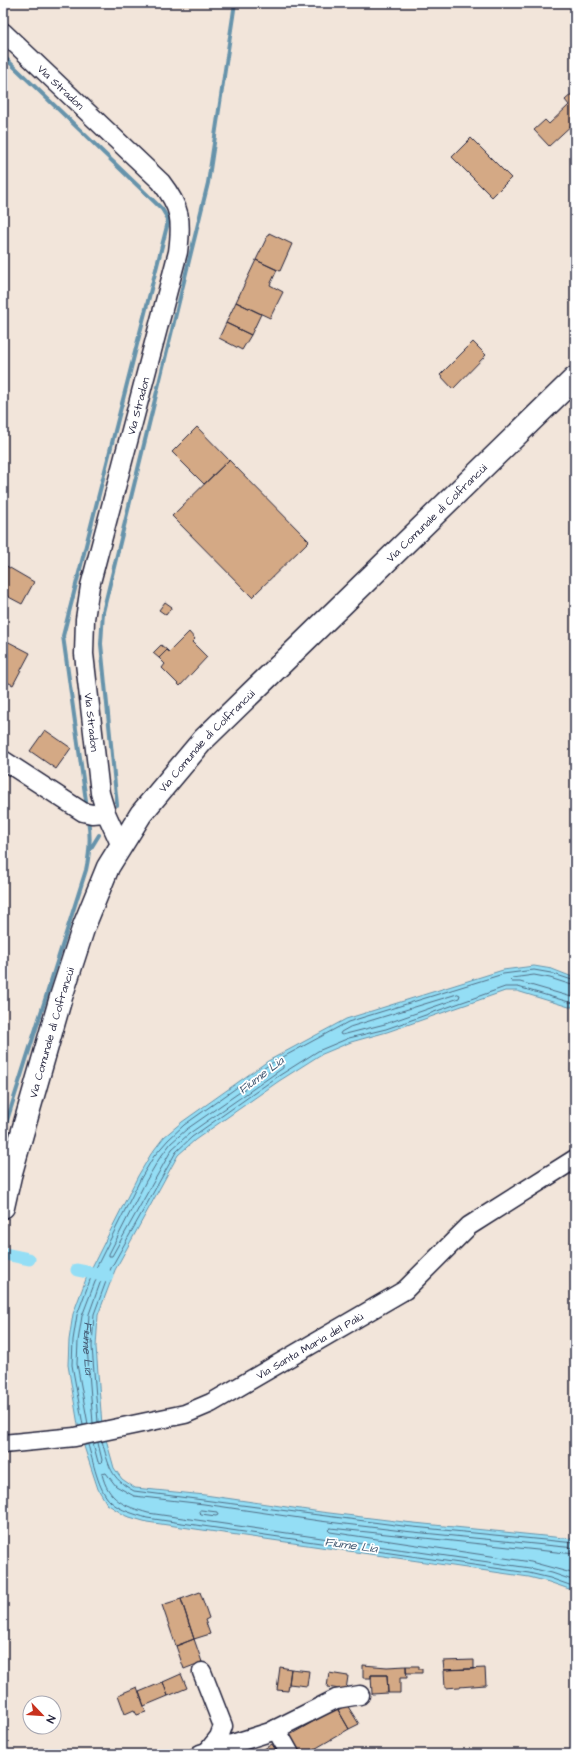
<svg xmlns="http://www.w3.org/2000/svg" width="578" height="1757" viewBox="0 0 578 1757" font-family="'Architects Daughter',sans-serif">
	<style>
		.water { fill: #94def5; stroke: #6693ab }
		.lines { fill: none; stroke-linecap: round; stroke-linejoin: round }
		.shore { stroke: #506d85; stroke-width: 1 }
		.stream { stroke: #6693ab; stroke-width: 4 }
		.canal { stroke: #94def5; stroke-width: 13 }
		.building { fill: #d4a985; stroke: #22223b }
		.minor-casing { stroke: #22223b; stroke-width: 21 }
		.major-casing { stroke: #22223b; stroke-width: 25 }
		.minor { stroke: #fff; stroke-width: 18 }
		.major { stroke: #fff; stroke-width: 22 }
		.labels { text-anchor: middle; stroke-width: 3.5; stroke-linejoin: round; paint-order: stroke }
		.street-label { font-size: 11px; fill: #22223b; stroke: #fff }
		.water-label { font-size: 12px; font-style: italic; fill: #445a73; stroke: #fff }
	</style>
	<rect width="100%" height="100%" fill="#f2e5da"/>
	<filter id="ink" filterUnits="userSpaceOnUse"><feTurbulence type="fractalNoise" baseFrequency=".025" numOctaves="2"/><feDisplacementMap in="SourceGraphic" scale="8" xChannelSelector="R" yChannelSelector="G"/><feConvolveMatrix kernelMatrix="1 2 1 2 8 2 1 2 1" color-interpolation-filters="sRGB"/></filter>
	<g filter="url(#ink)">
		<path class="water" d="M534 966 552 969 575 978V1007H569L517 991H505L387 1032 351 1042 320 1055 279 1081 195 1140 178 1155 115 1270 98 1315 96 1347 102 1425 114 1468 122 1479 135 1488 205 1495 321 1512 404 1522 574 1539 575 1591 549 1582 529 1577 147 1522 126 1516 107 1504 98 1489 79 1431 68 1365 69 1340 73 1314 86 1279 138 1176 151 1154 164 1137 182 1122 268 1061 346 1019 503 970Z"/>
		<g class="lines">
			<g class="shore">
				<path d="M575 986 550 978 534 975 512 978 510 980 512 982H520L575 998"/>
				<path d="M458 994 460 995 459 998 385 1024 342 1035 340 1034 341 1032 350 1027Z"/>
				<path d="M281 1064 283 1065V1068L190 1133 172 1149 112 1256H109V1254L146 1181 159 1159 171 1143 187 1129Z"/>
				<path d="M98 1422 92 1347 94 1314 111 1268 176 1152 192 1137 277 1077 318 1051 349 1038 386 1029 505 987H518L569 1002 575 1003"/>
				<path id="s1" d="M88 1424 77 1364 78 1341 82 1316 95 1282 103 1269 104 1272 89 1314 87 1347 93 1423"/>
				<path d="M83 1425 72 1365 73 1340 77 1315 90 1280 141 1178 154 1156 168 1140 184 1125 270 1064 348 1022 503 974 534 970 551 973 575 981"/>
				<path d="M102 1441C109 1466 110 1478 134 1491L403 1526 575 1543"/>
				<path d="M93 1443 98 1462 101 1463 102 1460 98 1443"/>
				<path d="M88 1445C93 1460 98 1491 111 1502 121 1511 135 1514 147 1518L529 1573 550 1578 575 1587"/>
				<path d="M201 1510 217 1512 218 1515 216 1516 201 1514 199 1512Z"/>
				<path d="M575 1548 403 1531 320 1521 204 1504 134 1496 116 1486 106 1473 102 1474C108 1500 124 1506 148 1513L530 1568 552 1573 575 1581"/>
				<path d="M575 1554 330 1528 328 1530 330 1532 531 1562 575 1574"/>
			</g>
			<path class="stream" d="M3 56 162 209 168 219 167 226 63 636 87 808
				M117 805 101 644 103 612 208 183 235 3
				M91 848 99 835
				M3 1133 86 870C90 852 91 837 88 819"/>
			<path class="canal" d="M5 1254 29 1259
				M77 1270 107 1276"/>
		</g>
		<path class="building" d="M575 91V122L549 146 534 130 545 120 549 124 569 105 565 100Z
			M471 138 511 178 492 197 452 157Z
			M269 233 292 244 280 271 256 260Z
			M256 260 277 270 270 285 283 292 270 318 236 302Z
			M236 302 261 314 251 335 226 323Z
			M226 323 251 335 242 350 219 338Z
			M473 342 486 355 453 389 440 375Z
			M197 427 229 460 204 484 172 452Z
			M229 460 309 541 252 597 172 516Z
			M3 564 34 582 22 604 3 594Z
			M165 602 172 607 166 615 159 610Z
			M189 632 195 639 192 642 207 657 180 686 162 668 165 664 159 658 167 650 169 652Z
			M3 639 30 653 13 685 3 680Z
			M161 645 167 650 159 658 153 653Z
			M45 730 71 748 56 769 30 751Z
			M200 1592 209 1618 205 1620 210 1634 194 1639 181 1599Z
			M181 1599 194 1639 176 1646 162 1605Z
			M194 1639 202 1662 184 1669 176 1646Z
			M474 1660V1669L444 1670 443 1661Z
			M363 1665 387 1667 406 1666 407 1678H400V1693H388L387 1675H371V1678H363Z
			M406 1666H419V1669H422V1673H406Z
			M280 1667 291 1669 288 1691 277 1690Z
			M485 1668 486 1685 445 1688 444 1670Z
			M291 1669 309 1671 307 1686 289 1684Z
			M329 1673 348 1676 346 1690 327 1687Z
			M181 1674 187 1688 168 1696 163 1682Z
			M371 1675H387L388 1693 372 1694Z
			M163 1682 168 1696 144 1706 139 1692Z
			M137 1687 146 1712 137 1715 134 1710 125 1714 118 1695Z
			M347 1705 359 1724 349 1729 338 1710Z
			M337 1708 349 1729 306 1754H299L288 1736Z
			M272 1744 278 1754H256Z
			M316 1748 322 1754H306Z"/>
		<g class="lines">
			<g class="minor-casing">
				<g id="minor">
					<path id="s2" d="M3 32 161 182C181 208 182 220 178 252L90 586 85 619 84 654 100 793 106 813 121 846"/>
					<path d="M3 760 83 812 92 814 106 813"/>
					<path id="s3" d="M3 1444 75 1437 185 1414 211 1403 405 1290 469 1226 575 1159"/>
					<path d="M202 1672 223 1726 219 1737 207 1752"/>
					<path d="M276 1729 290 1754"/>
					<path d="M200 1754 270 1732 336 1699 360 1695"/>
				</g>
			</g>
			<g class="major-casing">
				<g id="major">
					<path id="s4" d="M3 1207 10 1176 61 997 84 926 108 867 141 814 203 740 575 378"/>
				</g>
			</g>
			<use href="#minor" class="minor"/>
			<use href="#major" class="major"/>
		</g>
	</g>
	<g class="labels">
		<g class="street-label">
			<text dy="4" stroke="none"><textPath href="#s2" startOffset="80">Via Stradon</textPath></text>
			<text transform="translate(138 406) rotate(-75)" y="4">Via Stradon</text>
			<text dy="4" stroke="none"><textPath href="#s4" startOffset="841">Via Comunale di Colfrancùi</textPath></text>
			<text dy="4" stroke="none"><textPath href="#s2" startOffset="775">Via Stradon</textPath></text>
			<text dy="4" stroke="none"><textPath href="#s4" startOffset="517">Via Comunale di Colfrancùi</textPath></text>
			<text dy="4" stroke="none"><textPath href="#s4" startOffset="181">Via Comunale di Colfrancùi</textPath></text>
			<text dy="4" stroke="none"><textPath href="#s3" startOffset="327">Via Santa Maria del Palù</textPath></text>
		</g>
		<g class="water-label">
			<text transform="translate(261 1075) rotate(-37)" y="4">Fiume Lia</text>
			<text dy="4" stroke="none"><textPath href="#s1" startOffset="243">Fiume Lia</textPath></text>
			<text transform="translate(351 1545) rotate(8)" y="4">Fiume Lia</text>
		</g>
	</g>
	<rect width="578" height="1757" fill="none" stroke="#fff" stroke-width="16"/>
	<rect x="8" y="8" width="562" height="1741" fill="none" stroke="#22223b" stroke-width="1.5" filter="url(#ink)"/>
	<g transform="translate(42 1715) rotate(115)"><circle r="19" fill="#ffffff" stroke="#a7a7b1"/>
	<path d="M0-3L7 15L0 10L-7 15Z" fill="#c8321e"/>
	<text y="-6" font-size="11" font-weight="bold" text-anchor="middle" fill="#22223b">N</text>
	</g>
</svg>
